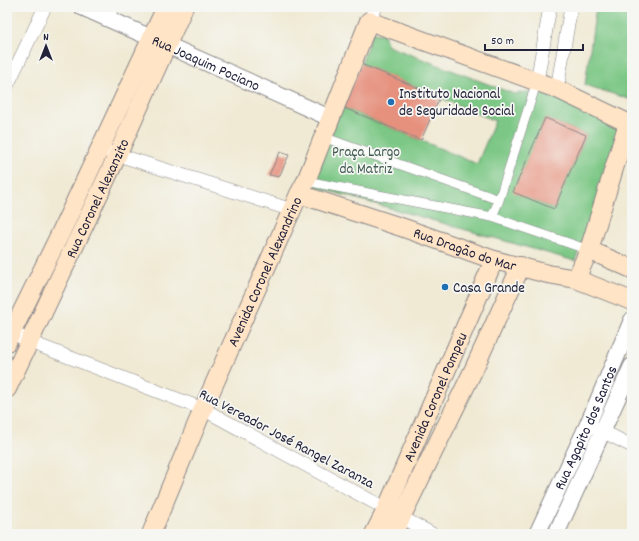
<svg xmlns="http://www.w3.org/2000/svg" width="639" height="541" viewBox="0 0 639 541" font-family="Dekko,sans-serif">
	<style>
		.green { fill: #7bc785; stroke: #4e7460; fill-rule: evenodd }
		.building { fill: #e6917e }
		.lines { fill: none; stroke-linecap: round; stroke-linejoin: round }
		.pedestrian-casing { stroke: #898688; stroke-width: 10 }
		.minor-casing { stroke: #898688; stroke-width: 14 }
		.tertiary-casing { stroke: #898688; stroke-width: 18 }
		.secondary-casing { stroke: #898688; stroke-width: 20 }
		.pedestrian { stroke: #fff; stroke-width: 9 }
		.minor { stroke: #fff; stroke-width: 13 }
		.tertiary { stroke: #fff; stroke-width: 16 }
		.secondary { stroke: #ffe4c6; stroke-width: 18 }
		.poi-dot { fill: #1f6fb2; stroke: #f6f6f2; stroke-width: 1.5 }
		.labels { text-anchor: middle; stroke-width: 3.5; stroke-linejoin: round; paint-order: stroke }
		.street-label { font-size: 15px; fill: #22223b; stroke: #f6f6f2 }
		.poi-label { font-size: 15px; fill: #22223b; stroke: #f6f6f2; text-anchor: start }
		.park-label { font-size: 15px; fill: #415c55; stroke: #f6f6f2 }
	</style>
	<rect width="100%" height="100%" fill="#f6f6f2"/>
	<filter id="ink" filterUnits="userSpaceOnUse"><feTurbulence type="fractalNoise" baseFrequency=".025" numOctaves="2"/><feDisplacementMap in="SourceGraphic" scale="8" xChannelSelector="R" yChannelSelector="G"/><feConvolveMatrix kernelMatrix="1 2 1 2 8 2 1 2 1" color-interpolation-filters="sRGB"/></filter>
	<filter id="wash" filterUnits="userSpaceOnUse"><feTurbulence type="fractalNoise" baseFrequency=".012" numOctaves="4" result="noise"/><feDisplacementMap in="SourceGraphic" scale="16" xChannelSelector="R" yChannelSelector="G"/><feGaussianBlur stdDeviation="0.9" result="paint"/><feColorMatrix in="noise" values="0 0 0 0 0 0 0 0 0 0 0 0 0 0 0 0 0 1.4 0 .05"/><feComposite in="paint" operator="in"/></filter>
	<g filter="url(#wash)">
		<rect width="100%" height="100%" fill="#f0ead4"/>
		<path class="green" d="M596 7H632V100L585 85Z
			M372 33 384 34 388 46 514 94 539 90 615 119 623 133 575 261 309 185 342 107 477 164 495 121 361 64ZM545 118 586 135 554 209 514 192Z"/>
		<g id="blocks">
			<path class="building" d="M361 64 440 97 421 140 342 107Z
				M545 118 586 135 554 209 513 192Z
				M280 152 289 155 279 177 269 175Z"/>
		</g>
	</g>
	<g filter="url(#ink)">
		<use href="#blocks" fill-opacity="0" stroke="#898688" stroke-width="1"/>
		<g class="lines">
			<g class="pedestrian-casing">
				<path id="pedestrian" d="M323 137 499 200
					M306 181 492 217 589 250
					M492 217 499 200 537 81"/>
			</g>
			<g class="minor-casing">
				<path id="minor" d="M109 20 111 7
					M369 21 376 7
					M537 81 550 7
					M7 86 45 7
					M557 89 571 7
					M109 152 292 210
					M12 332 30 342 203 409 432 534
					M594 427 632 446"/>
			</g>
			<g class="tertiary-casing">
				<g id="tertiary">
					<path id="s1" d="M82 7 330 118"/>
					<path id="s2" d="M537 534 588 424 632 320"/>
					<path d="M556 534 632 366"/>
				</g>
			</g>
			<g class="secondary-casing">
				<g id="secondary">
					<path id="s3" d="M299 194 404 228 494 260 548 274 576 279 632 301"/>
					<path d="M589 250 632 269"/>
					<path d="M7 342 60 234 166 7"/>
					<path id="s4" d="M7 389 117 156 184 7"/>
					<path id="s5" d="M151 534 203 409 299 194 306 181 369 21 557 89 628 123 589 250 576 279"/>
					<path id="s6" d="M374 534 386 510 494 260"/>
					<path d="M393 534 472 373 521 266"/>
				</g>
			</g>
			<use href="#pedestrian" class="pedestrian"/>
			<use href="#minor" class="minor"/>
			<use href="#tertiary" class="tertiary"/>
			<use href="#secondary" class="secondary"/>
		</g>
	</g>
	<g class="poi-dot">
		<circle cx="391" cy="102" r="4"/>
		<circle cx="445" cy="287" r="4"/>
	</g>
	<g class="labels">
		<g class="street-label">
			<text dy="5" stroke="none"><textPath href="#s1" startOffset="136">Rua Joaquim Pociano</textPath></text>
			<text dy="5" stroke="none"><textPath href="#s4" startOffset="211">Rua Coronel Alexanzito</textPath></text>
			<text dy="5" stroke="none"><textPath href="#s3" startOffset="175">Rua Dragão do Mar</textPath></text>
			<text dy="5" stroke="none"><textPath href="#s5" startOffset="286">Avenida Coronel Alexandrino</textPath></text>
			<text dy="5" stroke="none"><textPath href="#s6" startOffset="150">Avenida Coronel Pompeu</textPath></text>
			<text dy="5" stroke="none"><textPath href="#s2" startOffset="117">Rua Agapito dos Santos</textPath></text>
			<text transform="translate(287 438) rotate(28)" y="5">Rua Vereador José Rangel Zaranza</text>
		</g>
		<g class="poi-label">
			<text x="399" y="98">Instituto Nacional<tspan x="399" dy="17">de Seguridade Social</tspan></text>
			<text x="453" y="292">Casa Grande</text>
		</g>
		<g class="park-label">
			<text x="366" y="156">Praça Largo<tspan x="366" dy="17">da Matriz</tspan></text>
		</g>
	</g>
	<rect width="639" height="541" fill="none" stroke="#f6f6f2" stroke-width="24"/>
	<g transform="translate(46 46)" stroke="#f6f6f2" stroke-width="3" paint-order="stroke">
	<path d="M0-3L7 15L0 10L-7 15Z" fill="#22223b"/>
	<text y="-6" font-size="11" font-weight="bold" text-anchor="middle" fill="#22223b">N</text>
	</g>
	<path d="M485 44v6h98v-6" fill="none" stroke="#22223b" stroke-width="2"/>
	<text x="491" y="44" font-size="12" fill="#22223b" stroke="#f6f6f2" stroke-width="3" paint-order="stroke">50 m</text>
</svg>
